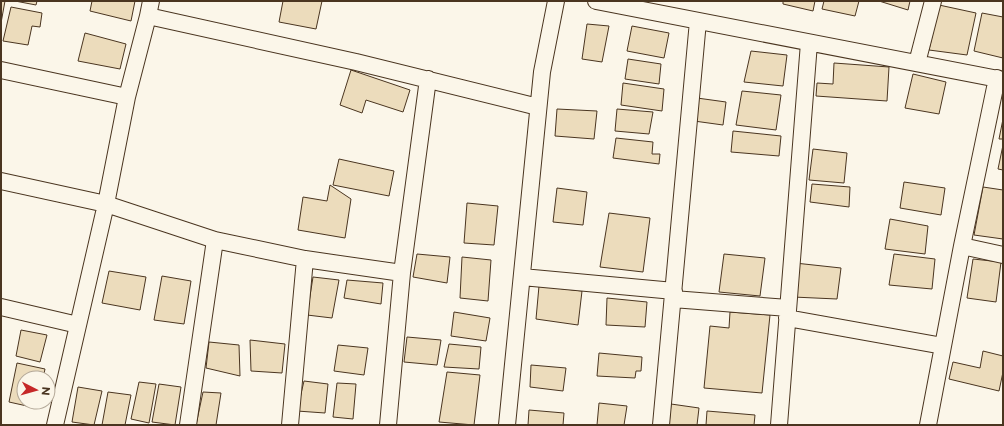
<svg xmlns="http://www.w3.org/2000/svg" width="1004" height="426" viewBox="0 0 1004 426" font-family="Montserrat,sans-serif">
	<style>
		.building { fill: #ecdcbc; stroke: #4a3520 }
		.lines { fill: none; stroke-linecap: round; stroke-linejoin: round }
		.minor-casing { stroke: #4a3520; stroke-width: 18 }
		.minor { stroke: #fbf6e9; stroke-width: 16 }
	</style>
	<rect width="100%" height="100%" fill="#fbf6e9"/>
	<path class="building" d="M1 1H5L1 23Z
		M15 1H37L36 5Z
		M92 1H135L131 21 90 11Z
		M283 1H322L316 29 279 22Z
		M783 1H815L813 11 783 4Z
		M824 1H859L855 16 822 9Z
		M879 1H910L908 10Z
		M939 5 976 13 967 55 929 50Z
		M11 7 42 13 40 27 32 26 28 45 3 41Z
		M982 13 1003 17V58L974 51Z
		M587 24 609 26 602 62 582 59Z
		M632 26 669 33 664 58 627 51Z
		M85 33 126 44 120 69 78 61Z
		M751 51 787 55 783 86 744 82Z
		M628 59 661 64 659 84 625 79Z
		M834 63 889 67 887 101 816 96 817 83 833 84Z
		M351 70 410 90 403 112 366 100 362 113 340 105Z
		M913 74 946 82 939 114 905 108Z
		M623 83 664 89 662 111 621 105Z
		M742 91 781 95 776 130 736 125Z
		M697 98 726 102 723 125 694 121Z
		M557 109 597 111 594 139 555 136Z
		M617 109 653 112 649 134 615 131Z
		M1003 119V139H999Z
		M733 131 781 136 779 156 731 152Z
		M616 138 653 142 652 154H660L659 164 613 158Z
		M1003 145V170L998 169Z
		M813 149 847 153 844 183 809 180Z
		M339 159 394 171 389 196 333 185Z
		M904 182 945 188 941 215 900 208Z
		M812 184 850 187 849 207 810 202Z
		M330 185 351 199 345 238 298 230 303 197 327 201Z
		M983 187 1003 190V239L974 235Z
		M557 188 587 192 583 225 553 222Z
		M467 203 498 206 494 245 464 243Z
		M609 213 650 218 643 272 600 267Z
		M890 219 928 226 925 254 885 249Z
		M417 254 450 257 447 283 413 277Z
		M724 254 765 258 760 296 719 292Z
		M894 254 935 259 932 289 889 285Z
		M462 257 491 260 488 301 460 298Z
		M973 259 1001 262 996 302 967 298Z
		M795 263 841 268 837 299 793 297Z
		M109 271 146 277 140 310 102 303Z
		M162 276 191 281 184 324 154 320Z
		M313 277 339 280 332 318 307 315Z
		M347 280 383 283 381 304 344 298Z
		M539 286 582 291 578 325 536 319Z
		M607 298 647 302 645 327 606 325Z
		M454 312 490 318 486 341 451 336Z
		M730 312 770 315 762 393 704 388 710 326 729 328Z
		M21 330 47 335 40 362 16 356Z
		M407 337 441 340 437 365 404 362Z
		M250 340 285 344 282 373 251 371Z
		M209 342 239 345 240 376 206 368Z
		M449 344 481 347 479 369 444 367Z
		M338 345 368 348 364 375 334 371Z
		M983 351 1003 356V372L999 391 949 379 953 362 980 368Z
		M599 353 642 357 641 371H636L635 378 597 376Z
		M17 363 45 369 43 378H24V402H38L36 408 9 402Z
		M531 365 566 368 563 391 530 387Z
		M447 372 480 375 474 425 439 422Z
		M304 381 328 384 325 413 297 411Z
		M139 382 156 384 149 423 131 419Z
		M337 383 356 384 353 419 333 417Z
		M159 384 181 387 175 425 152 422Z
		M78 387 102 391 94 425 72 422Z
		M108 392 131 395 125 425H102Z
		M203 392 221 393 216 425H196Z
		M599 403 627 406 624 425H597Z
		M671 404 699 408 697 425H669Z
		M529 410 564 413 563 425H528Z
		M707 411 755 415 754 425H706Z"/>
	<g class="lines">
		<g class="minor-casing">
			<path id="minor" d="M596 1 1003 80
				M148 16 356 62 538 107
				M917 63 933 1
				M1 70 127 97
				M1 181 106 204 215 240 305 259 402 273
				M962 246 1003 255
				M522 277 674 291
				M673 299 788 308
				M1 307 78 325
				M787 318 943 346
				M55 425 106 204 127 97 148 16 151 1
				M188 425 215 240
				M290 425 305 259
				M388 425 402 273 428 79
				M507 425 542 72 556 1
				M661 425 698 21
				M779 425 809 43
				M928 425 962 246 997 78"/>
		</g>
		<use href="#minor" class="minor"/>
	</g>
	<rect width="1004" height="426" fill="none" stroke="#4a3520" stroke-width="4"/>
	<g transform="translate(36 390) rotate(96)"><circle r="19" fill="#fbf6e9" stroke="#b4a999"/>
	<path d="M0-3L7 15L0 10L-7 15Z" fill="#c62828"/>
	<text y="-6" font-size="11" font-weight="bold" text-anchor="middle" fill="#4a3520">N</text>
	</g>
</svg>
